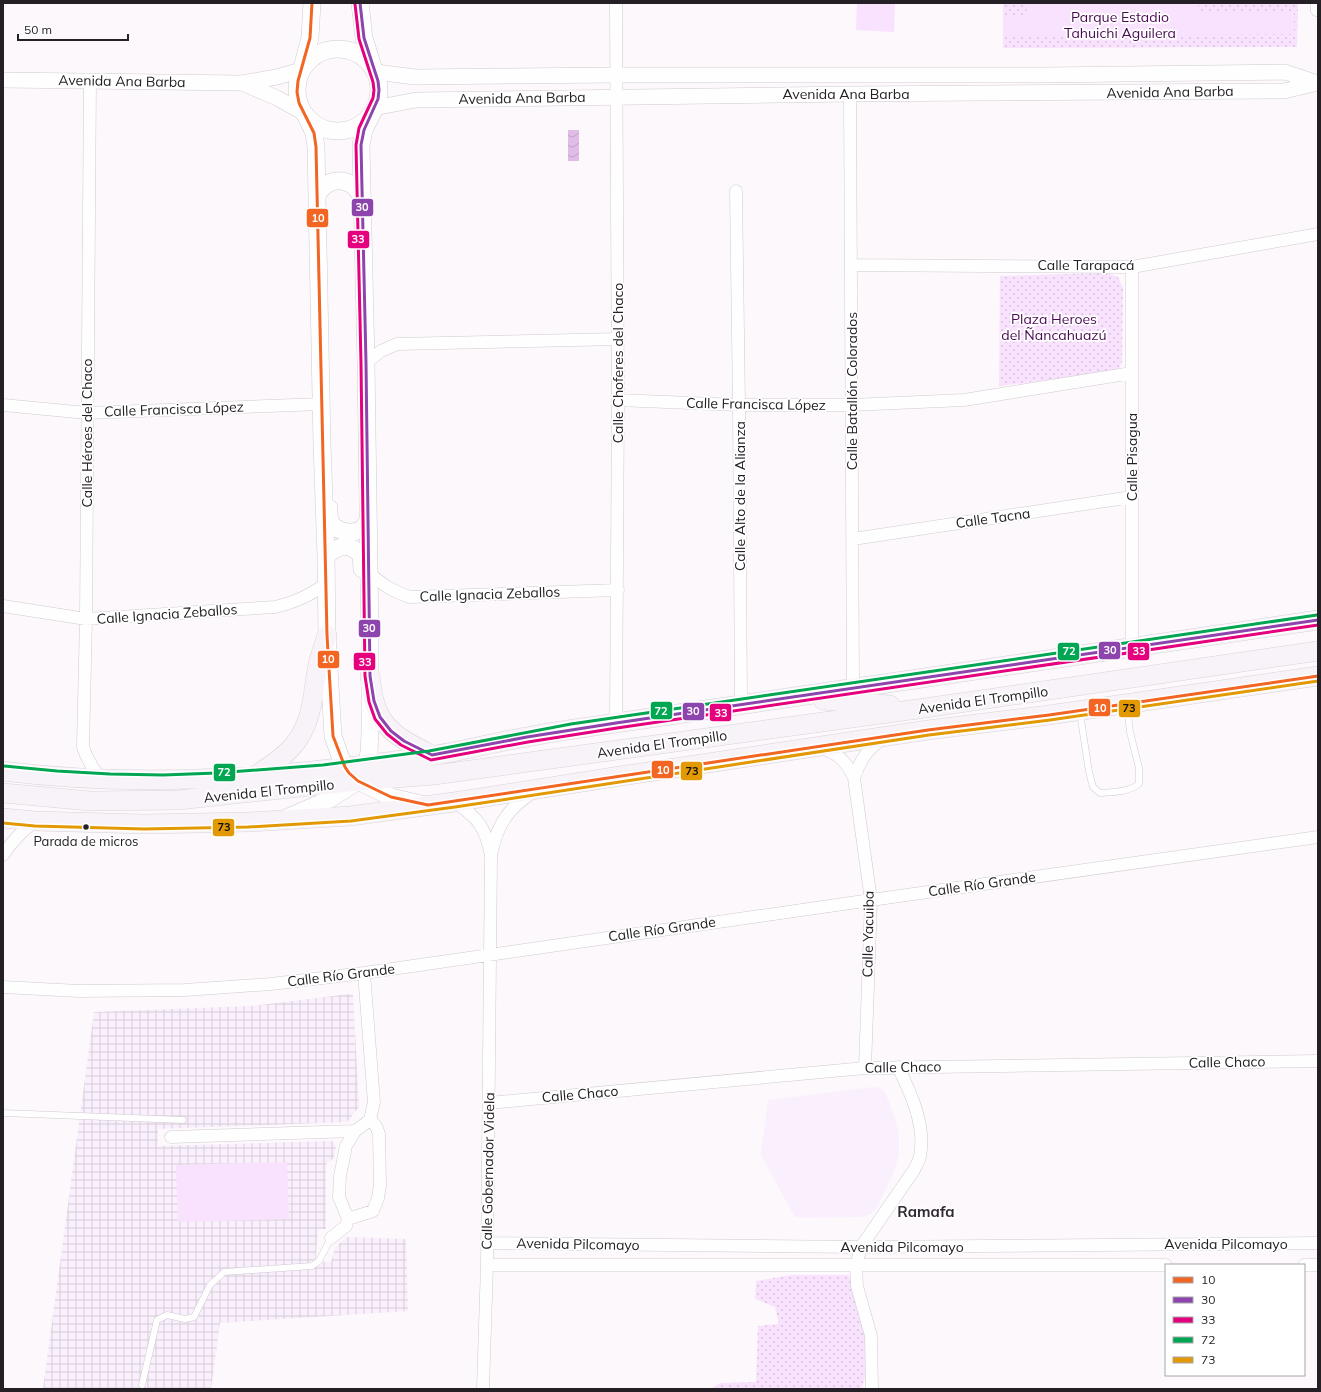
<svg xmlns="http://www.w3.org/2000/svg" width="1321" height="1392" viewBox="0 0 1321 1392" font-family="Mulish,sans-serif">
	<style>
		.built { fill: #faeffc }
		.industrial { fill: url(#industrial-grid) }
		.park { fill: url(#park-dots) }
		.garden { fill: #f9e2fd }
		.water { fill: url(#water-waves) }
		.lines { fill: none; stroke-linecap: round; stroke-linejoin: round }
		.service-casing { stroke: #cfcbcf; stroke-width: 7 }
		.minor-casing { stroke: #cfcbcf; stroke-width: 13 }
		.tertiary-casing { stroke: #cfcbcf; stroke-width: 16 }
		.secondary-casing { stroke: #cfcbcf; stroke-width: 18 }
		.primary-casing { stroke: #d7d4d7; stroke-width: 20 }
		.service { stroke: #fffeff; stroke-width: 6 }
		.minor { stroke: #fffeff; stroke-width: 12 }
		.tertiary { stroke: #fffeff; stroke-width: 15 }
		.secondary { stroke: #fffeff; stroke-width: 17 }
		.primary { stroke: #f8f3f9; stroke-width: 19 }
		.bus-1-casing { stroke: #fff; stroke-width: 6 }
		.bus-2-casing { stroke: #fff; stroke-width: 6 }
		.bus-3-casing { stroke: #fff; stroke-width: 6 }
		.bus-4-casing { stroke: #fff; stroke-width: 6 }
		.bus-5-casing { stroke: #fff; stroke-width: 6 }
		.bus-1 { stroke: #f26522; stroke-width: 3 }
		.bus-2 { stroke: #8e44ad; stroke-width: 3 }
		.bus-3 { stroke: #e5007d; stroke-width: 3 }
		.bus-4 { stroke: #00a651; stroke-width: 3 }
		.bus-5 { stroke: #e29904; stroke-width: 3 }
		.bus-dot { fill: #242025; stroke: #fff; stroke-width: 1.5 }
		.labels { text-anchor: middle; stroke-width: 3.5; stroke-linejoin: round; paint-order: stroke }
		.bus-label { font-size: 13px; fill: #242025; stroke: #fff }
		.park-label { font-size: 14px; fill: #490852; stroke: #fff }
		.street-label { font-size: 14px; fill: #242025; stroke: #fff }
		.neighbourhood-label { font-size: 15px; font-weight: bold; fill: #322934; stroke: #fff }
		.line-badge { stroke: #fff; stroke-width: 1.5 }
		.badge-label { font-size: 11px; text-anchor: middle; font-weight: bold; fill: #fff }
		.pale-badge-label { font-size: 11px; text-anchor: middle; font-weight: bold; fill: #111 }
	</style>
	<defs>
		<pattern id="industrial-grid" width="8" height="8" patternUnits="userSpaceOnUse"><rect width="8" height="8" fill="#faeffc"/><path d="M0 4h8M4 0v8" fill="none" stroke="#d6cdd8"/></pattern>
		<pattern id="park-dots" width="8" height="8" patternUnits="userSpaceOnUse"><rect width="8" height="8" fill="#f9e2fd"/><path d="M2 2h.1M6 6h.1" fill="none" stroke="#d5c2d9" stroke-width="1.8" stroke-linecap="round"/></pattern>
		<pattern id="water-waves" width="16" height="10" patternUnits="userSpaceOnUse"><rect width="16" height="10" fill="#e1bce6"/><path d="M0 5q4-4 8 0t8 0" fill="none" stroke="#c1a1c5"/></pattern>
	</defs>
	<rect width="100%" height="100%" fill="#fcf8fc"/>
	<path class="built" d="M873 1087 880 1088 885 1092 895 1118 899 1135V1154L894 1172 876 1209 871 1214 862 1217 803 1218 794 1216 761 1155 768 1100Z"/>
	<path class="industrial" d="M349 994H353L359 1107 347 1122 158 1129V1146L332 1141 336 1146 334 1158 326 1164V1229H318L316 1258 319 1261 331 1262 335 1248 346 1237 406 1239 408 1311 220 1323 211 1389H43L94 1012 251 1006Z"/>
	<path class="park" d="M1003 3H1298L1297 47 1003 48Z
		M1107 273 1118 277 1123 288 1122 362 1119 368 1112 372 999 386 1000 276Z
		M791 1275H849C853 1287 854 1299 857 1311 858 1317 862 1323 863 1328 868 1346 869 1373 861 1389H711L720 1383 756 1382 758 1326 779 1324 775 1307 755 1299 756 1281Z"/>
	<path class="garden" d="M857 3H895L894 32 856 30Z
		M1024 3H1198L1199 13 1294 12V34L1005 36V15H1027L1026 5Z
		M287 1162 289 1219 178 1222 176 1165Z"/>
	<path class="water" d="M568 130H579V161H568Z"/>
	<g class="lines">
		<g class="service-casing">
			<path id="service" d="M1080 713 1089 772 1093 787 1100 793C1114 792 1128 792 1139 784V768L1130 732 1127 705
				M3 1113 183 1120
				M142 1385 157 1320 167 1315 185 1319 194 1317 210 1285 224 1272 312 1266 319 1261 331 1238"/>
		</g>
		<g class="minor-casing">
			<path id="minor" d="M616 3 618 400 616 723
				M90 81 86 619 83 747C87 760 93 769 101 779
				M850 94 853 688
				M736 191 739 405 741 704
				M851 265 1132 267 1318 234
				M1132 267V647
				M366 363 381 351 397 344 618 339
				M618 400 739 405H851L964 400 1132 373
				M3 405 87 413 322 404
				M853 539 1132 497
				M369 573C383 585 392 591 410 597L618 590
				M3 606 86 619 275 607C296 602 308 596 326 584
				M820 748C837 752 847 762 854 778L871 900 865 1068
				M854 778C860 760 868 748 884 738
				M454 802C478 817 486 828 491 856L487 1265 483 1389
				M492 851C498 823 509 808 533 792
				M3 855C12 841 22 831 35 821
				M3 987 79 991 185 990 271 984 364 973 871 900 1318 837
				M489 1103 865 1068 1318 1061
				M171 1137 355 1131 370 1120 374 1102 364 973
				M348 1219 373 1211 378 1198 380 1185 379 1134 376 1126 370 1120
				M331 1238 346 1226 348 1219 339 1197 340 1176 346 1146 355 1131
				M487 1243 861 1247 1318 1243
				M487 1265H1166
				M1304 1265H1318
				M872 1389 871 1336 857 1286 856 1266 861 1247 914 1170C916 1166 919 1161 920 1156 926 1126 911 1093 898 1067"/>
		</g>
		<g class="tertiary-casing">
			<path id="tertiary" d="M1318 3V9
				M376 72 415 77 616 75H1043L1285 72 1318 83
				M3 80 241 83 277 77 301 70
				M242 83 277 98 304 113
				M374 108 416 100 850 94 1284 91 1318 83"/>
		</g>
		<g class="secondary-casing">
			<path id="secondary" d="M360 3 364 38 373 67
				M297 90a41 41 0 1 1 82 0a41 41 0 1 1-82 0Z
				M302 68 310 38 312 3
				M306 116 314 133 316 147 322 444 326 556 327 635 333 736 340 756 345 767 349 773 358 781 391 797 425 805
				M317 195C329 176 349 176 361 195
				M329 508C329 512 329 518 330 521 335 532 352 535 362 529 364 527 366 524 368 521
				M326 556C339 545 349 542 361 555L362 569
				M286 818 330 799 358 781 364 772 369 753 370 733V639L366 363 361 145 364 130 373 112"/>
		</g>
		<g class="primary-casing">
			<path id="primary" d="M370 676C371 684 372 692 374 700 381 731 406 742 432 755
				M823 700 890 705
				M3 771C145 789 289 777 430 756 463 751 495 742 527 737 557 731 587 727 616 723L1318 620
				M255 776C268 767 283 758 293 746 314 721 312 694 318 665 320 655 324 645 327 635
				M3 793 90 801 178 800 358 781 434 775 925 708 1318 651
				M3 818 35 821 144 824 248 822 350 816 454 802 614 777 928 730 1049 715 1318 676"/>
		</g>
		<use href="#service" class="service"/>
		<use href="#minor" class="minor"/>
		<use href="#tertiary" class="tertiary"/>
		<use href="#secondary" class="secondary"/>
		<use href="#primary" class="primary"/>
		<g class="bus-1-casing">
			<path id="bus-1" d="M312 3 310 38 298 81 297 92 299 103 314 133 316 147 327 635 333 736 345 767 349 773 358 781 391 797 428 805 928 730 1049 715 1318 676"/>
		</g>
		<g class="bus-2-casing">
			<path id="bus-2" d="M360 3 364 38 378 81 379 90 378 99 364 130 361 145 366 363 370 676 374 701 380 717 391 731 404 741 432 755 527 737 616 723 1318 620"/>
		</g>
		<g class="bus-3-casing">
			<path id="bus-3" d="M355 4 359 39 373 82 374 90 373 98 359 128 356 145 361 363 365 676 369 702 375 719 387 734 401 745 431 760 528 742 617 728 1318 625"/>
		</g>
		<g class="bus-4-casing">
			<path id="bus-4" d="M4 766 57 771 110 774 163 775 217 773 323 765 429 751 571 724 1317 615"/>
		</g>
		<g class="bus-5-casing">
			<path id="bus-5" d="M3 823 35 826 144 829 248 827 351 821 455 807 929 735 1050 720 1318 681"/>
		</g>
		<use href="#bus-1" class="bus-1"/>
		<use href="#bus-2" class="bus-2"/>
		<use href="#bus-3" class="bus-3"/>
		<use href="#bus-4" class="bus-4"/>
		<use href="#bus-5" class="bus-5"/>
	</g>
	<circle class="bus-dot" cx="86" cy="827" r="3.5"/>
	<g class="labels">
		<g class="bus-label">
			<text x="86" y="846">Parada de micros</text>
		</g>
		<g class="park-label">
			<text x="1120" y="22">Parque Estadio<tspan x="1120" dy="16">Tahuichi Aguilera</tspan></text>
			<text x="1054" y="324">Plaza Heroes<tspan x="1054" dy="16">del Ñancahuazú</tspan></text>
		</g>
		<g class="street-label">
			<text transform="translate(122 81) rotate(1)" y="5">Avenida Ana Barba</text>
			<text transform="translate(1170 92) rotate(-1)" y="5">Avenida Ana Barba</text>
			<text x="846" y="99">Avenida Ana Barba</text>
			<text transform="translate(522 98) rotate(-1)" y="5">Avenida Ana Barba</text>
			<text x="1086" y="270">Calle Tarapacá</text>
			<text transform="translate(618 363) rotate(-90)" y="5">Calle Choferes del Chaco</text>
			<text transform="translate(852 391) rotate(-90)" y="5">Calle Batallón Colorados</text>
			<text transform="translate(756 404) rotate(1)" y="5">Calle Francisca López</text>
			<text transform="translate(174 409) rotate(-2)" y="5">Calle Francisca López</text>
			<text transform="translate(87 433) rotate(-90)" y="5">Calle Héroes del Chaco</text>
			<text transform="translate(1132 457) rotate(-90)" y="5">Calle Pisagua</text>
			<text transform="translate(740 496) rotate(-90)" y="5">Calle Alto de la Alianza</text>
			<text transform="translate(993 518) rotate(-8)" y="5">Calle Tacna</text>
			<text transform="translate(490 594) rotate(-2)" y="5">Calle Ignacia Zeballos</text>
			<text transform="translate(167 614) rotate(-4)" y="5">Calle Ignacia Zeballos</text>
			<text transform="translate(983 700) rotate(-8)" y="5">Avenida El Trompillo</text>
			<text transform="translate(662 744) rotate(-8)" y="5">Avenida El Trompillo</text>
			<text transform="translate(269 791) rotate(-6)" y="5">Avenida El Trompillo</text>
			<text transform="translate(982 884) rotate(-8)" y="5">Calle Río Grande</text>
			<text transform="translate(662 929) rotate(-8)" y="5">Calle Río Grande</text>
			<text transform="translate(868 934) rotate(-89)" y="5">Calle Yacuiba</text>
			<text transform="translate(341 975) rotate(-7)" y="5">Calle Río Grande</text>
			<text transform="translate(1227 1062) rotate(-1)" y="5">Calle Chaco</text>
			<text transform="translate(903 1067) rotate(-1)" y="5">Calle Chaco</text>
			<text transform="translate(580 1094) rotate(-5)" y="5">Calle Chaco</text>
			<text transform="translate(488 1171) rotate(-89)" y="5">Calle Gobernador Videla</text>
			<text transform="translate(578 1244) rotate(1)" y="5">Avenida Pilcomayo</text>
			<text x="1226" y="1249">Avenida Pilcomayo</text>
			<text x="902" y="1252">Avenida Pilcomayo</text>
		</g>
		<g class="neighbourhood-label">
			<text x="926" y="1217">Ramafa</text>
		</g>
	</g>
	<g class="line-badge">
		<rect x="351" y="198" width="23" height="19" rx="4" fill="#8e44ad"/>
		<rect x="306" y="208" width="23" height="20" rx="4" fill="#f26522"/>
		<rect x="347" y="230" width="23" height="19" rx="4" fill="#e5007d"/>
		<rect x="358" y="619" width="23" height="19" rx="4" fill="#8e44ad"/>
		<rect x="1098" y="641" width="23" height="19" rx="4" fill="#8e44ad"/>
		<rect x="1057" y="642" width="23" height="19" rx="4" fill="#00a651"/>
		<rect x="1127" y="642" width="23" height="19" rx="4" fill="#e5007d"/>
		<rect x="317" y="650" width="23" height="19" rx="4" fill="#f26522"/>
		<rect x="353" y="652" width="23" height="19" rx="4" fill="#e5007d"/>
		<rect x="1088" y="698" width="23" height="19" rx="4" fill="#f26522"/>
		<rect x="1118" y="699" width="23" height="19" rx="4" fill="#e29904"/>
		<rect x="650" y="701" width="23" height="19" rx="4" fill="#00a651"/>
		<rect x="682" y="702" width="23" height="19" rx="4" fill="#8e44ad"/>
		<rect x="709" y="703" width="23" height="19" rx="4" fill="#e5007d"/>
		<rect x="651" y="760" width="23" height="19" rx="4" fill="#f26522"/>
		<rect x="680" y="761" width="23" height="20" rx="4" fill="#e29904"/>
		<rect x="213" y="763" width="23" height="19" rx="4" fill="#00a651"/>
		<rect x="212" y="818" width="23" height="19" rx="4" fill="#e29904"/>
	</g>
	<g class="badge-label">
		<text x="362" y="211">30</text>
		<text x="318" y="222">10</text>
		<text x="358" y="243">33</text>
		<text x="369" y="632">30</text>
		<text x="1110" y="654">30</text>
		<text x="1069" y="655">72</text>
		<text x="1139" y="655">33</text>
		<text x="328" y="663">10</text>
		<text x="365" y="666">33</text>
		<text x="1100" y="712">10</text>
		<text x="661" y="715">72</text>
		<text x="693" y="715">30</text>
		<text x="721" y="717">33</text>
		<text x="663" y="774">10</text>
		<text x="224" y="776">72</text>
	</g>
	<g class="pale-badge-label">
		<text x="1129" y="712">73</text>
		<text x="692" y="775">73</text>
		<text x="224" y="831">73</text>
	</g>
	<rect width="1321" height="1392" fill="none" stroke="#242025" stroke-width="8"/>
	<rect x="1165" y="1264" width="140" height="112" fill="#ffffff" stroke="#a7a6a8"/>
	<rect x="1173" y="1277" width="20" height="6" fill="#f26522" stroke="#a7a6a8"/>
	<text x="1201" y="1284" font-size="12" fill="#242025">10</text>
	<rect x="1173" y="1297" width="20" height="6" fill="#8e44ad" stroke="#a7a6a8"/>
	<text x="1201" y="1304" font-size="12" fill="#242025">30</text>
	<rect x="1173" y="1317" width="20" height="6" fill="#e5007d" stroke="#a7a6a8"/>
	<text x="1201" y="1324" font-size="12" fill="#242025">33</text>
	<rect x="1173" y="1337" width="20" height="6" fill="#00a651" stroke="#a7a6a8"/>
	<text x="1201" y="1344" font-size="12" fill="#242025">72</text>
	<rect x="1173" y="1357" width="20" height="6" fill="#e29904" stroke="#a7a6a8"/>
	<text x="1201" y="1364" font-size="12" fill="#242025">73</text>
	<path d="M18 34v6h110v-6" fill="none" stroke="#242025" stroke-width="2"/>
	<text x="24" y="34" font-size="12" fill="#242025" stroke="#ffffff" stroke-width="3" paint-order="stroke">50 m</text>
</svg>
